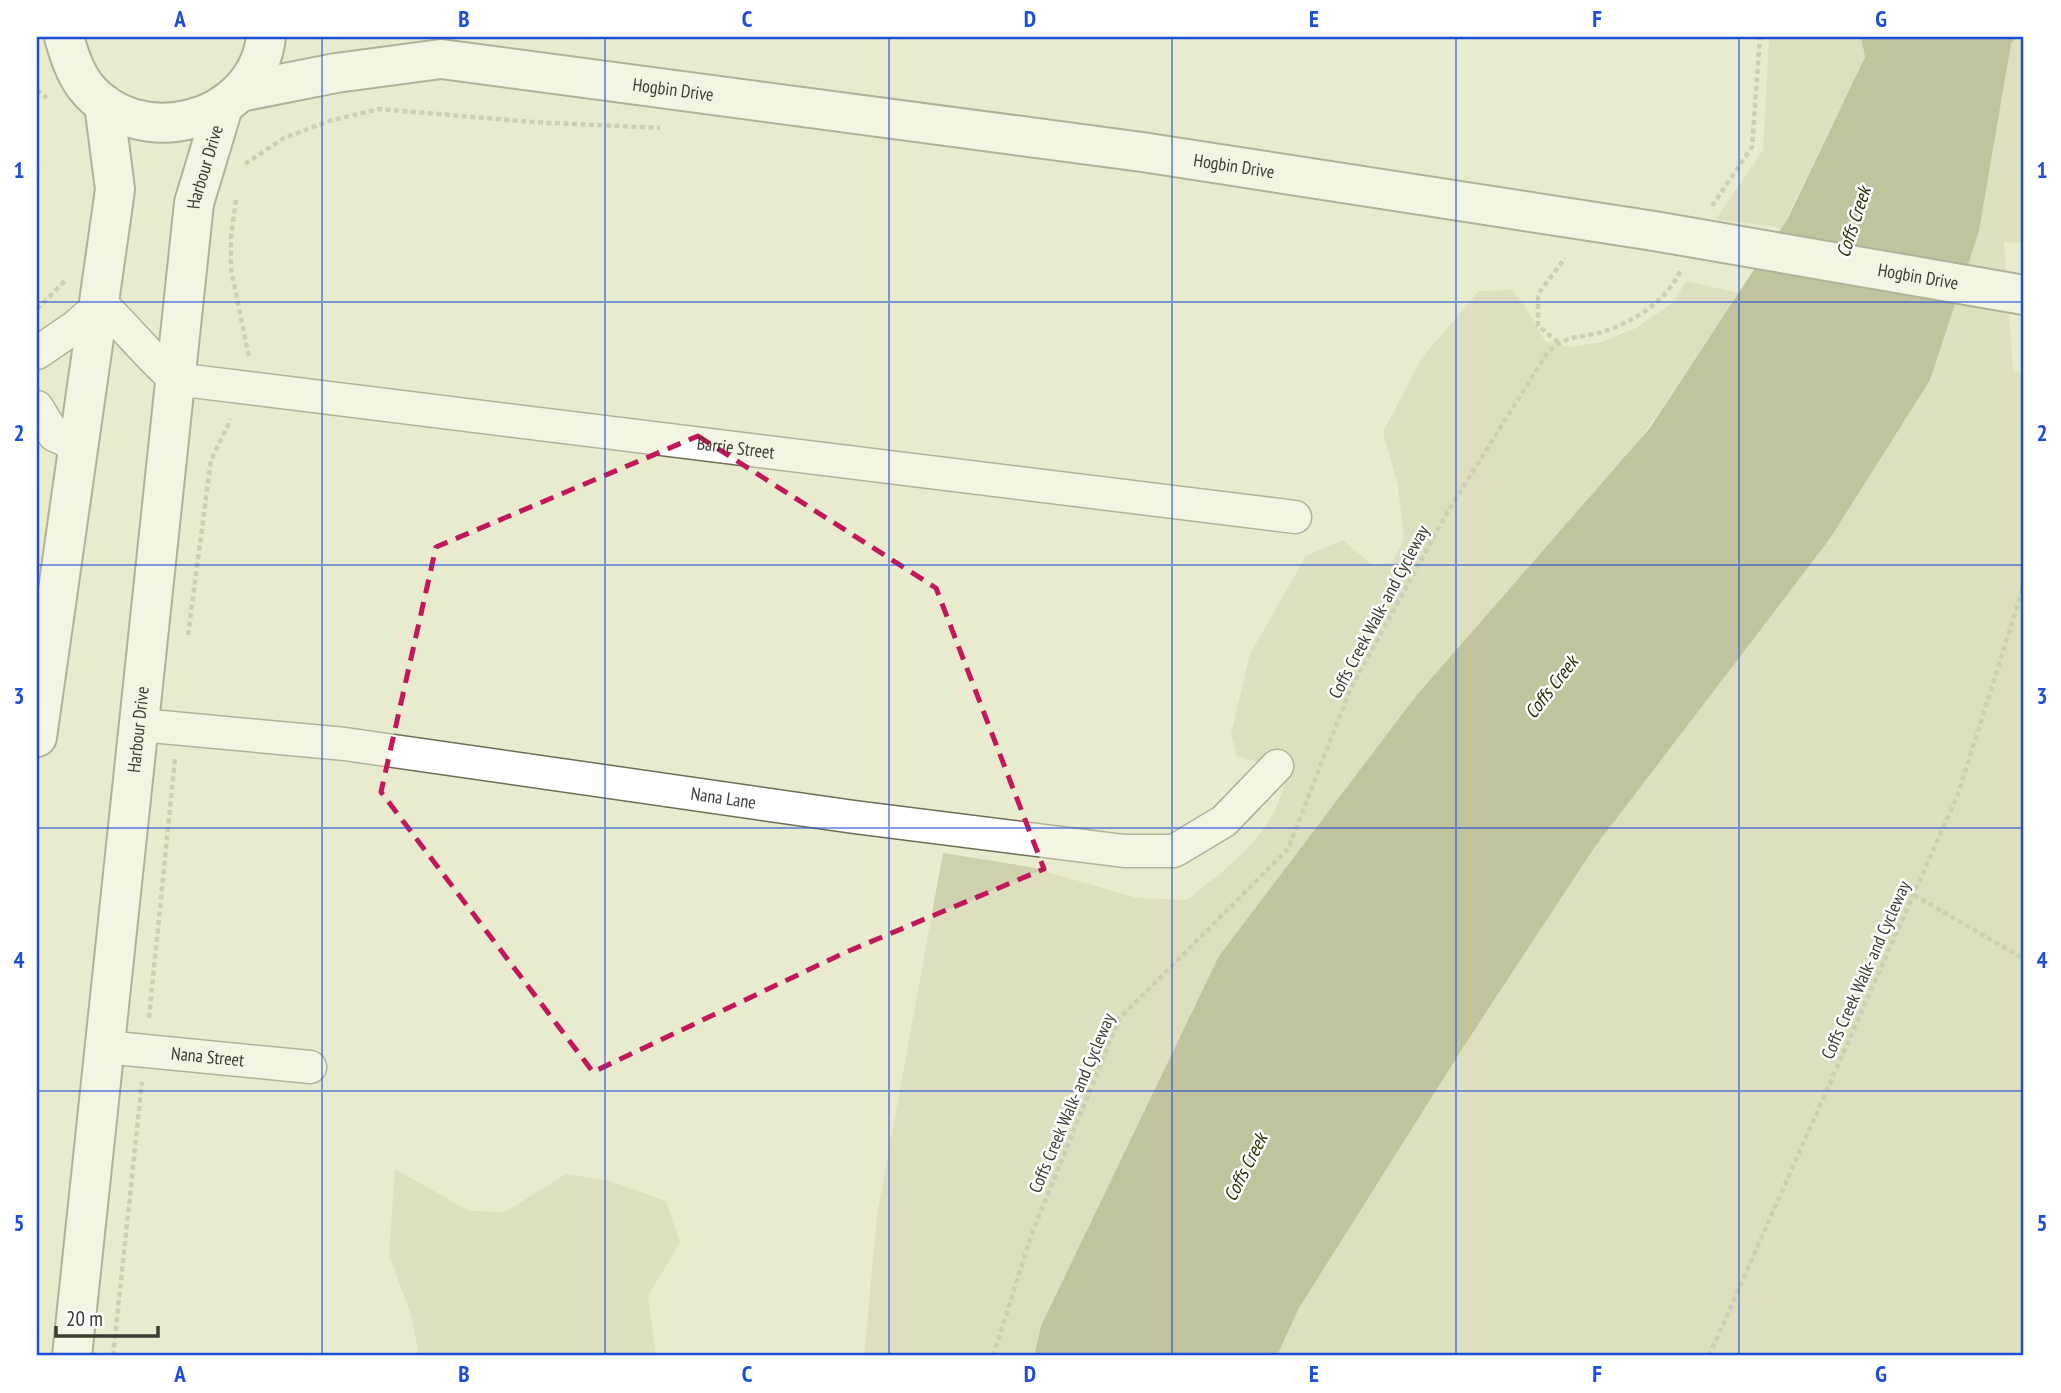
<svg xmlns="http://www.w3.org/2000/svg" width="2061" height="1393" viewBox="0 0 2061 1393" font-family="'PT Sans Narrow',sans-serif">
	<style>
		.green { fill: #ced0ae }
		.water { fill: #909262 }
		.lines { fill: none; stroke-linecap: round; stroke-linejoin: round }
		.street-casing { stroke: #6c6d54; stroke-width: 35 }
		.secondary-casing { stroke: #6c6d54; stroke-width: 42 }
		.path { stroke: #acad97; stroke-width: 4.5; stroke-dasharray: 5 3.5; stroke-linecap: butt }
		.street { stroke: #fff; stroke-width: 32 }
		.secondary { stroke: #fff; stroke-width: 38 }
		.secondary-bridge-casing { stroke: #6c6d54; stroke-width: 42; stroke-linecap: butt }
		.secondary-bridge { stroke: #fff; stroke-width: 38 }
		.marked { fill: none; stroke: #c2185b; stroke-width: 5; stroke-dasharray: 14 9; stroke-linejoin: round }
		.grid { fill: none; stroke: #1d4ed8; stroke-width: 2; stroke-opacity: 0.55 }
		.labels { text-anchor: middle; stroke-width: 5; stroke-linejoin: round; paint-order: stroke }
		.street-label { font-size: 18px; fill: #3c3d32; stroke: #fff }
		.water-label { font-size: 19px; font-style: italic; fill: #2e2f06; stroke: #fff }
		.neatline { fill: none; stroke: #1d4ed8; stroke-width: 2.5 }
		.grid-label { font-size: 23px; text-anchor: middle; font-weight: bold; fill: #1d4ed8 }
	</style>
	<rect width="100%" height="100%" fill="#e9ebce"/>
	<path class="green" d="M1769 37H1861L1865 57 1782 228 1716 219 1763 150Z
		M2016 37H2024V244L2004 241 2013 371 2024 374V1356H1277L1299 1308 1464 1046 1594 848 1829 540 1979 231 2011 44Z
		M1686 281 1739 293 1041 1326 1034 1356H864L877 1216 943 853 1030 867 1137 898 1187 900C1233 863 1277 834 1287 771L1237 756 1231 734 1250 654 1306 556 1343 540 1372 565 1392 563 1404 539 1398 486 1383 432 1421 359 1479 291 1511 290 1523 303 1545 341 1570 347 1602 342 1636 328 1674 302Z
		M395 1169 469 1211 505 1212 566 1174 610 1181 666 1201 680 1243 648 1296 656 1356H419L411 1315 389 1255Z"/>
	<path class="water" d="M1861 37H2016L2011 44 1979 231 1930 380 1829 540 1594 848 1464 1046 1299 1308 1277 1356H1034L1041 1326 1219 956 1416 696 1649 429 1788 218 1865 57Z"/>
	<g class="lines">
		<g class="street-casing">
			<g id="street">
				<path id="s1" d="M37 353 75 327 101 304C127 328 148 356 175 379L1295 517"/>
				<path d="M37 407 54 435 79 446"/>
				<path id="s2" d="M140 725 345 744 854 817 1124 851H1174L1224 821 1277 766"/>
				<path id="s3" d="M105 1047 310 1067"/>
			</g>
		</g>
		<g class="secondary-casing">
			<g id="secondary">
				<path d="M64 37C69 54 74 71 85 86 138 153 256 123 266 37"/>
				<path id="s4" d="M240 92 336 73 441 59 1142 152 1654 231"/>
				<path d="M37 737 112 211 115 189 104 104"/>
				<path id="s5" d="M72 1356 194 203 223 107"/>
			</g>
		</g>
		<path class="path" d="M37 90 47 98
			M245 164 284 138 329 121 379 109 532 122 660 128
			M236 200 231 237V269L249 357
			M1712 206 1752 147 1760 37
			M37 309 65 281
			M1558 342 1538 326V294L1565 258
			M188 635 211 460 231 419
			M1914 895 2024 959
			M149 1018 175 758
			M113 1356 142 1082
			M993 1356 1032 1233 1119 1019 1288 849 1350 690 1448 511 1546 355C1567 331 1584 340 1611 329 1641 317 1667 299 1681 270
			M1709 1356 1958 794 2024 585"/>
		<use href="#street" class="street"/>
		<use href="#secondary" class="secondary"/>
		<g class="secondary-bridge-casing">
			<g id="secondary-bridge">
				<path id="s6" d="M1654 231 2024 295"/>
			</g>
		</g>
		<use href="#secondary-bridge" class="secondary-bridge"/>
	</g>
	<path d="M0 0H2061V1393H0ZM698 436 936 588 1044 869 844 953 593 1072 381 792 436 547Z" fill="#e9ebce" fill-opacity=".55" fill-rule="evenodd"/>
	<path class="marked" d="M698 436 936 588 1044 869 844 953 593 1072 381 792 436 547Z"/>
	<path class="grid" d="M322 37V1356M605 37V1356M889 37V1356M1172 37V1356M1456 37V1356M1739 37V1356M37 302H2024M37 565H2024M37 828H2024M37 1091H2024"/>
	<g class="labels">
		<g class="street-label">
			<text dy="6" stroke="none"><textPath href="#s4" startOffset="438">Hogbin Drive</textPath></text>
			<text dy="6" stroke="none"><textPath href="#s4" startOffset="1004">Hogbin Drive</textPath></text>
			<text dy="6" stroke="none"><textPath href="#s5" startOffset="1197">Harbour Drive</textPath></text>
			<text dy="6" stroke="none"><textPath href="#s6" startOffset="268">Hogbin Drive</textPath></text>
			<text dy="6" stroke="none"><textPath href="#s1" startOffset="751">Barrie Street</textPath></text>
			<text transform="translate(1379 612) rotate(-62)" y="6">Coffs Creek Walk- and Cycleway</text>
			<text dy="6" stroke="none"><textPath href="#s5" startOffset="630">Harbour Drive</textPath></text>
			<text dy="6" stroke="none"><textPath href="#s2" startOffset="588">Nana Lane</textPath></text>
			<text transform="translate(1866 970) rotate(-66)" y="6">Coffs Creek Walk- and Cycleway</text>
			<text dy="6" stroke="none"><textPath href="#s3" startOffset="103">Nana Street</textPath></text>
			<text transform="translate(1072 1103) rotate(-67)" y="6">Coffs Creek Walk- and Cycleway</text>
		</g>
		<g class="water-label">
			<text transform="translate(1853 222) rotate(-72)" y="7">Coffs Creek</text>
			<text transform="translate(1551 687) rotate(-52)" y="7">Coffs Creek</text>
			<text transform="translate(1245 1167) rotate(-63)" y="7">Coffs Creek</text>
		</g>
	</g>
	<rect width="2061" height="1393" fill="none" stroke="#ffffff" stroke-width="77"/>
	<path d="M56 1326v10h102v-10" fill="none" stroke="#3c3d32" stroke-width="3.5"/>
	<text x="66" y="1326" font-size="21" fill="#3c3d32" stroke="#ffffff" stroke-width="5" paint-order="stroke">20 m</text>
	<rect x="38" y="38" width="1984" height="1316" class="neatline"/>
	<g class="grid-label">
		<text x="180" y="27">A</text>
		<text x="464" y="27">B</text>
		<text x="747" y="27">C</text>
		<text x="1030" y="27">D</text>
		<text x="1314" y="27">E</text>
		<text x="1597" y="27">F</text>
		<text x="1881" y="27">G</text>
		<text x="19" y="178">1</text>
		<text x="2042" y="178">1</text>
		<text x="19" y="441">2</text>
		<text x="2042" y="441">2</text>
		<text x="19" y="704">3</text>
		<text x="2042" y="704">3</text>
		<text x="19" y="968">4</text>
		<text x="2042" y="968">4</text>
		<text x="19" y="1231">5</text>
		<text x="2042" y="1231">5</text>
		<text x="180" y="1382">A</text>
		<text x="464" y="1382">B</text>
		<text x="747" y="1382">C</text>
		<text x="1030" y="1382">D</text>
		<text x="1314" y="1382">E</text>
		<text x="1597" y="1382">F</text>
		<text x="1881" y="1382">G</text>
	</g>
</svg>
